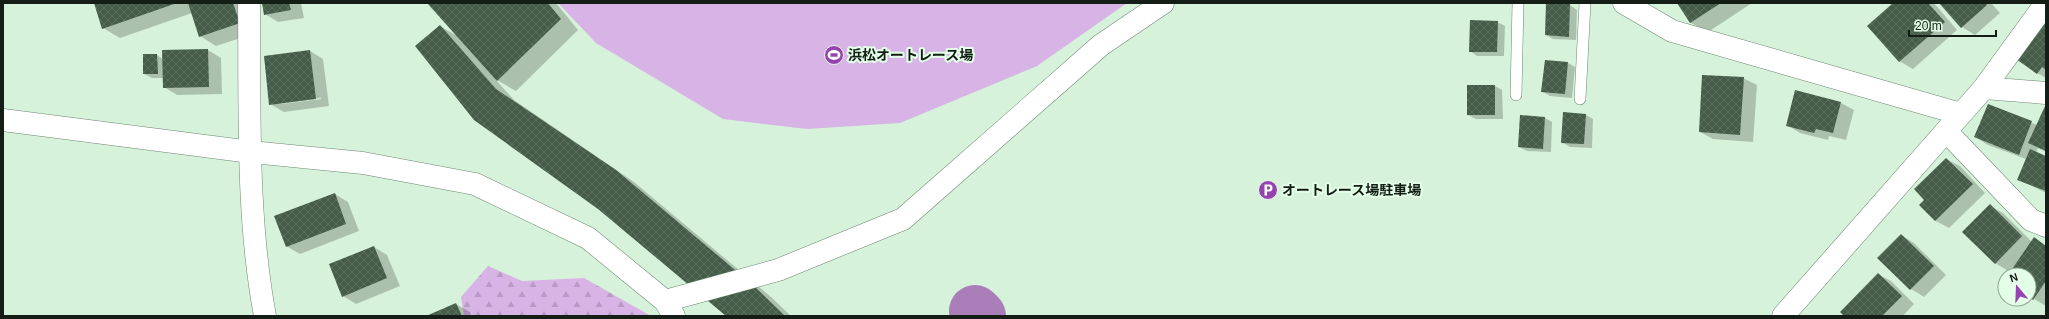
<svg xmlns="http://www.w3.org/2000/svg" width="2049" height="319" viewBox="0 0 2049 319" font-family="Arial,'Noto Sans JP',sans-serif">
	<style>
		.forest { fill: url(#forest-firs) }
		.garden { fill: #d8b3e5 }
		.shadow { fill: #0003; fill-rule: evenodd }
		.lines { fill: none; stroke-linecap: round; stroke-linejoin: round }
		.river { stroke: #aa7eb9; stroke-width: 52 }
		.building { fill: url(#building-cross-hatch) }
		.service-casing { stroke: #6d8772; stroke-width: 12 }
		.minor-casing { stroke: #6d8772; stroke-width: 23 }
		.tertiary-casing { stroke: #6d8772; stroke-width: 23 }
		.service { stroke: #fff; stroke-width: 11 }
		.minor { stroke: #fff; stroke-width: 22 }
		.tertiary { stroke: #fff; stroke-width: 22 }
		.labels { text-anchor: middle; stroke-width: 4; stroke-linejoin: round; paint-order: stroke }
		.poi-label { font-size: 14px; font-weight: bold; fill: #141e16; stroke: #e3ffe8; text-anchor: start }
	</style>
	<defs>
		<pattern id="forest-firs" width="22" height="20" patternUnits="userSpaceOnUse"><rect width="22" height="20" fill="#d8b3e5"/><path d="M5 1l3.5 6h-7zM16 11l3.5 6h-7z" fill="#b89ac4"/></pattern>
		<pattern id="building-cross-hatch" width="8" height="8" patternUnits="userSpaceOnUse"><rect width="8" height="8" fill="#445c48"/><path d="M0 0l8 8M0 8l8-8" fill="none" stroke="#5b6f5f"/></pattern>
	</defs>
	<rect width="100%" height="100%" fill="#d6f2da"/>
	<path class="forest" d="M488 266 522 281 584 278 651 316H464L461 297Z"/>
	<path class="garden" d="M558 3H1127L1037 66 900 123 807 129 723 119 596 43Z"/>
	<path class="shadow" d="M95 3H246L256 33 216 46 200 36 192 13 120 38 103 28Z
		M263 3H301L304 18 278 22 265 14Z
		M428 3H556L578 30 516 91 495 79 514 100 634 182 771 297 791 316H727L598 208 440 26 457 36Z
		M1678 3H1752L1708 32 1691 23Z
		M1894 3H1934L1957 30 1913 69 1899 61Z
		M1940 3H1991L2000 13 1975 35 1962 27Z
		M1547 4 1570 5 1577 10 1576 40 1553 39 1546 35Z
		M2046 21V78L2037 73Z
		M1497 22 1505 26 1504 56H1477L1470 51Z
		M208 50 221 58 222 94 177 95 164 87 163 78H152L144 74V55H157L163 59V51Z
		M310 51 323 59 329 106 284 112 270 104ZM321 98V99L281 104V102Z
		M1545 61 1568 63 1575 67 1572 98 1550 96 1542 91Z
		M1743 78 1757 85 1753 142 1713 139 1700 132Z
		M1495 86 1502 90 1503 119H1476L1468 115Z
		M1841 103 1854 110 1846 140 1829 136 1828 140 1800 133 1787 125Z
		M1988 105 2037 125 2046 107V152L2038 148 2036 153 2046 157V193L2018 179 2026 159 1988 145 1975 137Z
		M1586 115 1593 119 1592 148 1570 147 1562 142Z
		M1545 118 1552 122 1551 152 1527 151 1519 147Z
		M1946 159 1960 166 1985 193 1949 228 1936 221 1921 205 1926 200Z
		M335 194 348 202 359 231 300 254 286 246Z
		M1990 206 2003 213 2032 242 2034 239 2046 246V306L2029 296V275H2009L2016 265 2008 271 1995 263Z
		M1901 235 1914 243 1946 275 1924 297 1911 289 1879 258Z
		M374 247 387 255 400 286 356 304 343 296Z
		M1878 274 1891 281 1914 304 1903 316H1845Z
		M456 304 470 312 471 316H428Z"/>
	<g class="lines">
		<path class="river" d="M975 311 980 316"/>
	</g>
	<path class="building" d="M94 3H177L102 29Z
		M188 3H233L240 23 199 37Z
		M262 3H289L291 10 264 15Z
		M427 3H548L561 19 497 81Z
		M1546 3 1570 4 1569 37 1545 35Z
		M1677 3H1721L1690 23Z
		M1893 3H1928L1945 22 1899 62 1867 26Z
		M1939 3H1985L1987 5 1961 28Z
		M2046 19V70L2042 67 2037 74 2016 59Z
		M1470 20 1498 21 1497 52H1469Z
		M440 25 496 89 616 170 753 285 785 316H726L598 209 474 120 415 46Z
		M208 49 209 87 163 88 162 50Z
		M310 50 316 99 269 105 264 56Z
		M143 54H157L158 74H143Z
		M1545 60 1568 62 1565 94 1541 92Z
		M1702 75 1744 77 1740 135 1699 132Z
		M1467 85H1495V115H1467Z
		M1795 90 1841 102 1833 133 1816 129 1814 133 1786 126Z
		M1988 104 2032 121 2019 155 1974 137Z
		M2046 104V151L2028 143Z
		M1563 112 1586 114 1584 144 1561 143Z
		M1520 115 1545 117 1543 149 1518 147Z
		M2030 149 2046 156V191L2017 180Z
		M1946 158 1973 184 1935 221 1919 205 1924 200 1914 189Z
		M335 193 346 224 286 247 274 216Z
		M1990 204 2022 236 1995 264 1962 232Z
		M1901 234 1934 266 1910 290 1877 258Z
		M2034 237 2046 246V281L2033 300 2029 297V275H2008Z
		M374 246 387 278 342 297 329 264Z
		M1878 273 1902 296 1882 316H1844L1840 312Z
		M456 303 462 316H426Z"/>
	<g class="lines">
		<g class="service-casing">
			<path id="service" d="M1516 95 1518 3
				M1580 99 1585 3"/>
		</g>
		<g class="minor-casing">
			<path id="minor" d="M249 3C250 106 246 215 265 316
				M1624 3 1672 31 1961 114
				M1984 88 2046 93
				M1946 131 2031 220 2046 226
				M665 301 778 270 903 219 1101 45 1163 3
				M1783 316 1984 88 2046 3"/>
		</g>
		<g class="tertiary-casing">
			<path id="tertiary" d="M3 120 251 152 363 163 475 184 588 238 665 301 674 316"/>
		</g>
		<use href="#service" class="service"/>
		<use href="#minor" class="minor"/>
		<use href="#tertiary" class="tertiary"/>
	</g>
	<defs>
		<g id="stadium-disc" transform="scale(1)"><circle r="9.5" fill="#9642b0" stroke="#e3ffe8"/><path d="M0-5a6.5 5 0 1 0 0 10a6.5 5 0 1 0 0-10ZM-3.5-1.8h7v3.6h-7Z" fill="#fff"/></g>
		<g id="parking-disc" transform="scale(1)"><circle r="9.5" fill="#9642b0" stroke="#e3ffe8"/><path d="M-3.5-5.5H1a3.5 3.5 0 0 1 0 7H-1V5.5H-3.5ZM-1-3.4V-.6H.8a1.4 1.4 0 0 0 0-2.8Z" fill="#fff"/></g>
	</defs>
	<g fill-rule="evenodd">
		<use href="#stadium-disc" x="834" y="55"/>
		<use href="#parking-disc" x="1268" y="190"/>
	</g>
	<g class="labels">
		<g class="poi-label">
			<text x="848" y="60">浜松オートレース場</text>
			<text x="1282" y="195">オートレース場駐車場</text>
		</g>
	</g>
	<rect width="2049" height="319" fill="none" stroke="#141e16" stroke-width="8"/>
	<g transform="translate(2017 287) rotate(341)"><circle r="19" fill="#e3ffe8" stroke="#90a594"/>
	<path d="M0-3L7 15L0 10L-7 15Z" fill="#9642b0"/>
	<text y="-6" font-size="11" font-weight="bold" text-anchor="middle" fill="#141e16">N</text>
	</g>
	<path d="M1909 30v6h87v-6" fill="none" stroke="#141e16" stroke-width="2"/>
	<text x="1915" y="30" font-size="12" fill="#141e16" stroke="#e3ffe8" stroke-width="3" paint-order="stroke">20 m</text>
</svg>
